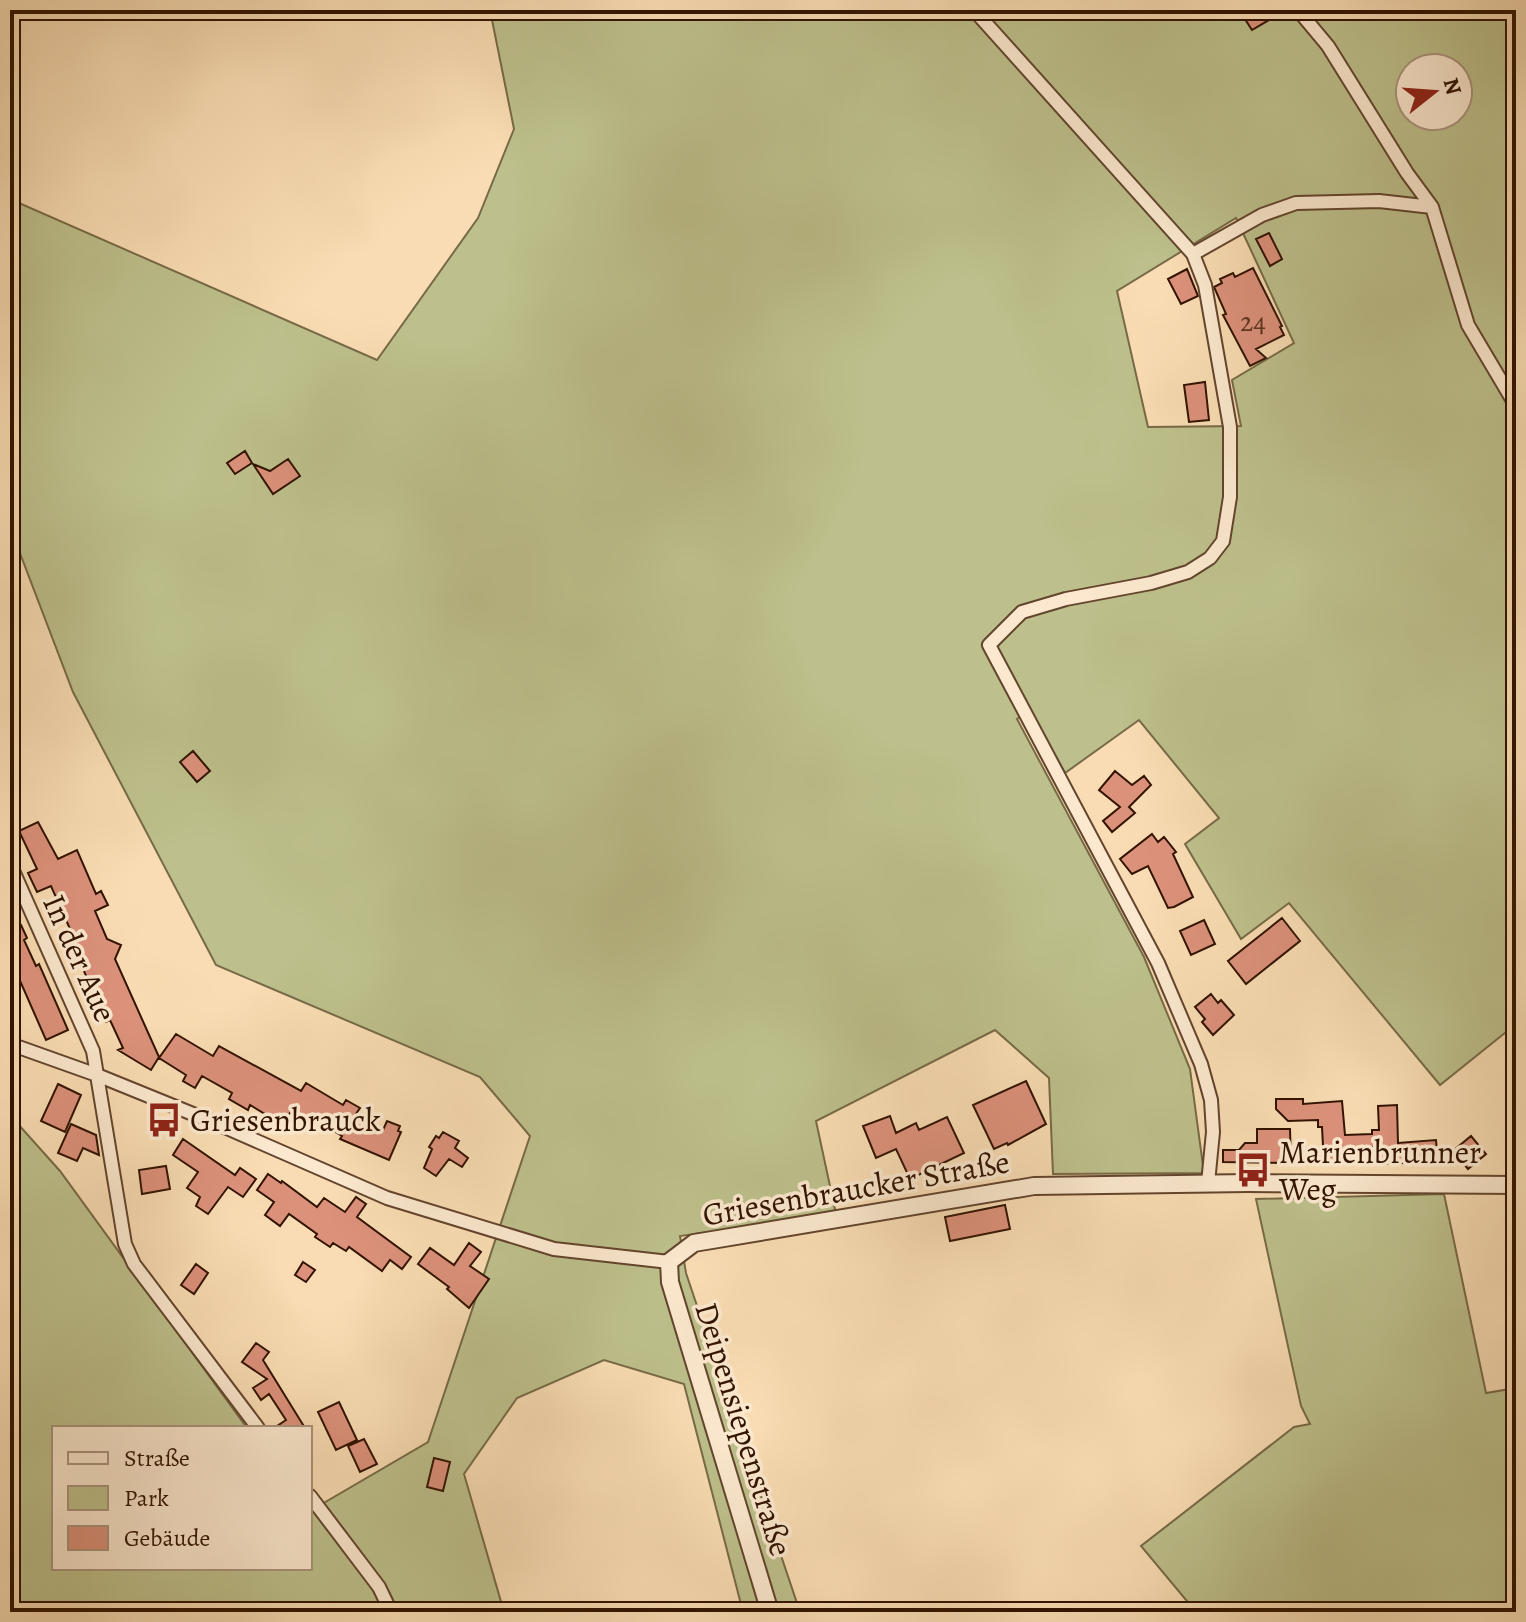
<svg xmlns="http://www.w3.org/2000/svg" width="1526" height="1622" viewBox="0 0 1526 1622" font-family="Alegreya,serif">
	<style>
		.green { fill: #bdc08c; stroke: #776a46; stroke-width: 2; fill-rule: evenodd }
		.building { fill: #dc917b; stroke: #311300; stroke-width: 2 }
		.lines { fill: none; stroke-linecap: round; stroke-linejoin: round }
		.minor-casing { stroke: #63452d; stroke-width: 16 }
		.tertiary-casing { stroke: #63452d; stroke-width: 20 }
		.minor { stroke: #fbe8ce; stroke-width: 12 }
		.tertiary { stroke: #fbe8ce; stroke-width: 16 }
		.labels { text-anchor: middle; stroke-width: 7; stroke-linejoin: round; paint-order: stroke }
		.number-label { font-size: 28px; fill: #5c321f }
		.street-label { font-size: 32px; fill: #311300; stroke: #fbe8ce }
		.poi-label { font-size: 32px; fill: #311300; stroke: #fbe8ce; text-anchor: start }
	</style>
	<rect width="100%" height="100%" fill="#f9dcb3"/>
	<filter id="stains"><feTurbulence type="fractalNoise" baseFrequency=".0025" numOctaves="4"/><feColorMatrix values="0 0 0 0 .2 0 0 0 0 .09 0 0 0 0 .02 0 0 0 .5 -.17"/></filter>
	<radialGradient id="worn" r=".72"><stop offset=".6" stop-color="#630" stop-opacity="0"/><stop offset="1" stop-color="#630" stop-opacity=".3"/></radialGradient>
	<path class="green" d="M490 10H1516V1024L1440 1085 1289 903 1241 939 1185 844 1219 818 1139 720 1065 773 1029 710 1017 719 1144 957 1190 1069 1204 1173 1053 1174 1049 1078 995 1030 816 1121 836 1214 680 1236 686 1273 800 1612H743L684 1384 604 1360 517 1398 464 1474 504 1612H10V1115L60 1171 247 1428H54V1568H310V1511L428 1442 530 1136 480 1077 216 965 73 692 10 527V199L377 360 478 218 514 129ZM1410 68H1458V116H1410ZM1236 218 1294 343 1232 380 1241 426 1148 427 1117 291Z
		M1444 1194 1486 1393 1516 1388V1612H1196L1141 1546 1294 1427 1310 1424 1301 1406 1256 1199Z"/>
	<path class="building" d="M1239 10H1286L1252 30Z
		M1269 233 1282 259 1270 266 1256 239Z
		M1253 268 1282 326 1280 327 1284 335 1256 349 1266 358 1250 366 1223 315 1226 314 1214 287 1222 283 1220 279 1233 273 1235 277Z
		M1187 269 1198 296 1181 304 1168 279Z
		M1205 382 1209 420 1189 422 1184 385Z
		M245 451 252 463 235 474 227 463Z
		M288 459 300 476 273 494 253 464 270 471Z
		M193 751 210 771 197 782 180 762Z
		M1115 771 1132 785 1144 776 1151 785 1129 807 1135 813 1112 832 1103 821 1120 807 1099 790Z
		M38 822 58 859 77 850 96 894 101 891 108 905 95 911 107 939 121 945 115 959 159 1057 151 1070 118 1050 123 1048 110 1020 106 1022 100 1009 104 1006 92 978 88 980 82 967 86 965 51 886 37 892 28 873 37 869 19 831Z
		M1152 834 1158 842 1164 837 1176 852 1173 854 1193 897 1174 907 1168 908 1148 866 1132 874 1120 859Z
		M1282 918 1300 941 1246 984 1228 961Z
		M1204 920 1215 944 1191 955 1180 931Z
		M21 925 27 938 24 940 36 966 39 964 68 1030 46 1040 10 958V930Z
		M1211 994 1218 1003 1221 1000 1234 1015 1213 1035 1202 1022 1205 1019 1195 1007Z
		M176 1034 213 1056 219 1046 301 1091 306 1083 343 1105 346 1100 360 1108 353 1118 383 1130 387 1121 400 1126 398 1131 401 1132 389 1160 340 1139 342 1136 313 1119 309 1125 290 1113 283 1125 250 1105 248 1110 229 1099 232 1093 202 1076 195 1088 183 1081 186 1075 159 1058Z
		M1026 1081 1046 1124 1008 1145 1007 1143 994 1149 973 1105Z
		M58 1084 81 1095 65 1132 41 1121Z
		M1276 1099H1303V1104L1342 1101 1345 1135 1372 1134V1130H1379L1378 1106 1397 1105 1398 1143 1436 1140 1438 1162 1374 1164 1372 1147 1342 1149 1343 1163 1324 1165 1322 1127H1318V1120L1288 1121 1276 1109Z
		M890 1116 896 1133 916 1123 919 1130 947 1117 964 1153 910 1179 896 1149 876 1158 863 1126Z
		M71 1124 96 1135 99 1155 83 1148 77 1161 58 1153Z
		M1257 1129H1290L1291 1163 1223 1162V1150H1239L1245 1143H1257Z
		M443 1132 459 1141 455 1148 468 1158 462 1167 449 1159 436 1176 424 1168 432 1149 429 1147 436 1136 439 1138Z
		M1471 1136 1486 1154 1468 1169 1453 1151Z
		M183 1139 235 1175 240 1168 256 1179 243 1197 228 1187 208 1214 196 1206 200 1197 187 1188 198 1172 173 1155Z
		M166 1166 170 1189 142 1194 139 1170Z
		M268 1174 281 1183 282 1181 317 1207 324 1198 345 1212 356 1197 366 1204 357 1217 411 1257 402 1269 390 1260 382 1271 349 1247 346 1251 333 1243 330 1247 315 1237 317 1234 289 1214 280 1226 265 1215 274 1202 257 1190Z
		M1005 1205 1010 1229 950 1241 945 1217Z
		M469 1243 481 1252 470 1266 489 1279 469 1308 447 1289 449 1287 418 1264 430 1248 454 1265Z
		M303 1262 315 1270 306 1282 295 1275Z
		M196 1264 208 1273 194 1294 181 1285Z
		M256 1343 269 1352 263 1360 305 1428H274L286 1420 269 1394 261 1400 253 1388 267 1379 242 1362Z
		M339 1402 357 1440 336 1450 318 1412Z
		M364 1439 377 1464 360 1472 348 1446Z
		M434 1458 450 1462 443 1491 427 1487Z"/>
	<g class="lines">
		<g class="minor-casing">
			<path id="minor" d="M974 10 1193 254 1205 285 1230 427V497L1223 541 1210 558 1188 572 1151 583 1066 599 1022 612 989 645 1158 963 1201 1064 1211 1100 1213 1132 1208 1183
				M1298 10 1328 46 1407 173 1432 207 1468 325 1516 406
				M1193 254 1262 215 1296 203 1379 201 1432 207
				M10 864 93 1051 125 1244 134 1264 258 1428
				M10 1044 97 1075 220 1125 387 1198 554 1249 669 1262
				M310 1496 379 1587 391 1612"/>
		</g>
		<g class="tertiary-casing">
			<path id="tertiary" d="M770 1612 670 1282 669 1262 694 1243 1034 1186 1248 1183 1516 1185"/>
		</g>
		<use href="#minor" class="minor"/>
		<use href="#tertiary" class="tertiary"/>
	</g>
	<defs>
		<g id="bus-bare" transform="scale(2.76)"><path d="M-5-6H5V4H4V6H2V4H-2V6H-4V4H-5ZM-3.5-4V0h7V-4ZM-3.5 1.2v1.5H-2V1.2ZM2 1.2v1.5H3.5V1.2Z" fill="#8f2418" stroke="#fbe8ce" stroke-width="2.5" paint-order="stroke"/></g>
	</defs>
	<g fill-rule="evenodd">
		<use href="#bus-bare" x="164" y="1120"/>
		<use href="#bus-bare" x="1253" y="1170"/>
	</g>
	<g class="labels">
		<g class="number-label">
			<text x="1253" y="331">24</text>
		</g>
		<g class="street-label">
			<text transform="translate(80 958) rotate(66)" y="11">In der Aue</text>
			<text transform="translate(856 1188) rotate(-10)" y="11">Griesenbraucker Straße</text>
			<text transform="translate(744 1429) rotate(73)" y="11">Deipensiepenstraße</text>
		</g>
		<g class="poi-label">
			<text x="190" y="1131">Griesenbrauck</text>
			<text x="1279" y="1163">Marienbrunner<tspan x="1279" dy="37">Weg</tspan></text>
		</g>
	</g>
	<rect width="1526" height="1622" fill="none" stroke="#f9dcb3" stroke-width="40"/>
	<rect x="12" y="12" width="1502" height="1598" fill="none" stroke="#311300" stroke-width="4"/>
	<rect x="20" y="20" width="1486" height="1582" fill="none" stroke="#311300" stroke-width="2"/>
	<rect x="52" y="1426" width="260" height="144" fill="#fbe8ce" stroke="#aa937c" stroke-width="2"/>
	<rect x="68" y="1452" width="40" height="12" fill="#fbe8ce" stroke="#aa937c" stroke-width="2"/>
	<text x="124" y="1466" font-size="24" fill="#311300">Straße</text>
	<rect x="68" y="1486" width="40" height="24" fill="#bdc08c" stroke="#aa937c" stroke-width="2"/>
	<text x="124" y="1506" font-size="24" fill="#311300">Park</text>
	<rect x="68" y="1526" width="40" height="24" fill="#dc917b" stroke="#aa937c" stroke-width="2"/>
	<text x="124" y="1546" font-size="24" fill="#311300">Gebäude</text>
	<g transform="translate(1434 92) rotate(73)"><circle r="38" fill="#fbe8ce" stroke="#aa937c" stroke-width="2"/>
	<path d="M0-6L14 30L0 20L-14 30Z" fill="#8f2418"/>
	<text y="-12" font-size="22" font-weight="bold" text-anchor="middle" fill="#311300">N</text>
	</g>
	<rect width="100%" height="100%" filter="url(#stains)"/>
	<rect width="100%" height="100%" fill="url(#worn)"/>
</svg>
